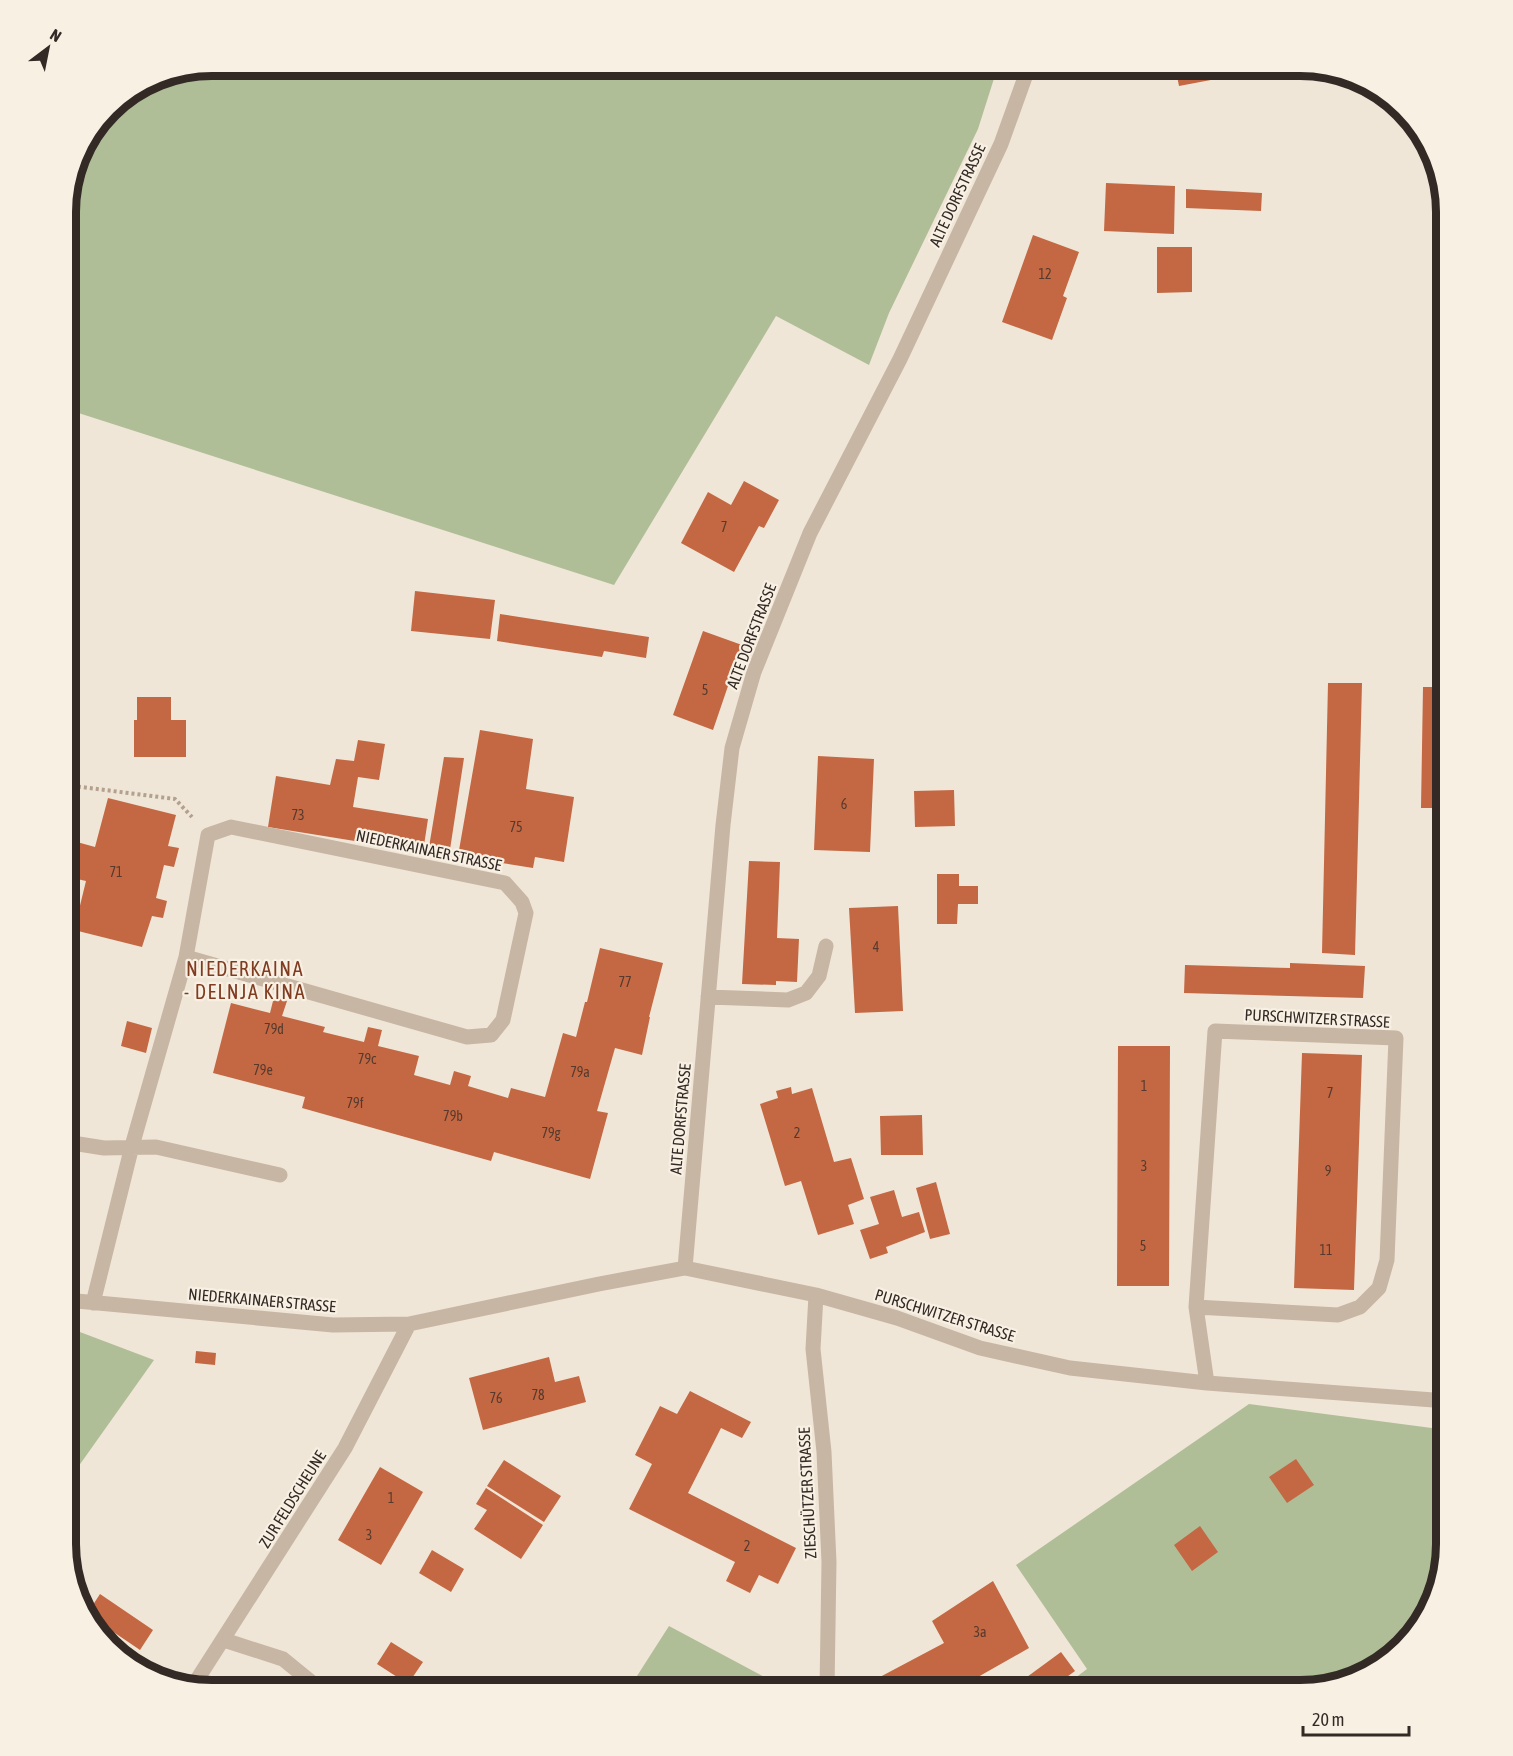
<svg xmlns="http://www.w3.org/2000/svg" width="1513" height="1756" viewBox="0 0 1513 1756" font-family="'Asap Condensed',sans-serif">
	<style>
		.green { fill: #b0be98 }
		.building { fill: #c36843 }
		.lines { fill: none; stroke-linecap: round; stroke-linejoin: round }
		.path { stroke: #b3a08e; stroke-width: 4; stroke-dasharray: 3 3; stroke-linecap: butt }
		.minor { stroke: #c7b6a4; stroke-width: 15 }
		.labels { text-anchor: middle; stroke-width: 4.5; stroke-linejoin: round; paint-order: stroke }
		.number-label { font-size: 14px; fill: #573a2d }
		.street-label { font-size: 16px; fill: #332a26; stroke: #f8f0e3 }
		.quarter-label { font-size: 20px; letter-spacing: 1.5px; fill: #803c21; stroke: #f8f0e3 }
		.rim { fill: none; stroke: #332a26; stroke-width: 8 }
	</style>
	<rect width="100%" height="100%" fill="#f0e6d7"/>
	<path class="green" d="M213 66H998L978 129 889 313 869 365 776 316 614 585 66 409V203L81 148 116 103 157 77Z
		M66 1329H72L154 1360 66 1484Z
		M1249 1404 1447 1430V1544L1432 1609 1389 1660 1347 1682 1301 1690H1059L1087 1669 1016 1565Z
		M669 1626 789 1690H628Z"/>
	<path class="building" d="M1175 66H1230L1232 76 1179 86Z
		M1106 183 1175 186 1174 234 1104 231Z
		M1186 189 1262 193 1261 211 1186 208Z
		M1033 235 1079 252 1063 296 1067 298 1052 340 1002 322Z
		M1157 247H1192V292L1157 293Z
		M744 481 779 500 764 528 759 526 734 572 681 543 708 492 731 505Z
		M415 591 495 600 490 639 411 631Z
		M500 614 649 637 646 658 604 651 602 657 497 641Z
		M703 631 742 645 713 730 673 715Z
		M1328 683H1362L1355 955 1322 953Z
		M1423 687H1447V808H1421Z
		M137 697H171V720H186V757H134V720H137Z
		M480 730 533 739 526 789 574 797 564 862 535 857 533 868 458 856Z
		M358 740 385 744 379 780 358 777 353 807 428 819 423 852 268 827 276 776 330 785 336 759 354 761Z
		M818 756 874 759 870 852 814 850Z
		M444 757 464 758 449 856 428 853Z
		M954 790 955 826 915 827 914 791Z
		M108 798 176 815 168 846 179 848 174 867 164 865 156 898 167 901 163 918 152 916 142 947 74 930 86 881 68 877 77 842 95 847Z
		M749 861 780 862 777 938 799 939 797 982 776 981V985L742 984Z
		M937 874H959V886H978V904H958L957 924H937Z
		M898 906 903 1011 855 1013 849 908Z
		M600 948 663 963 649 1017H650L642 1055 615 1048 597 1111 608 1113 590 1179 494 1152 491 1161 398 1135 302 1108 305 1097 213 1073 231 1003 270 1013 274 997 287 1001 282 1016 325 1027 323 1032 364 1042 368 1027 382 1030 378 1046 419 1056 414 1075 450 1085 454 1071 471 1076 468 1086 508 1098 511 1088 545 1097 563 1033 576 1037 585 1002H587Z
		M1290 963 1365 966 1363 998 1184 993 1185 965 1290 968Z
		M127 1021 152 1028 146 1053 121 1046Z
		M1118 1046H1170L1169 1286H1117Z
		M1302 1053 1362 1055 1354 1290 1294 1288Z
		M791 1087 792 1094 812 1088 834 1162 851 1158 864 1199 848 1205 854 1224 818 1235 801 1181 785 1186 760 1104 778 1098 776 1091Z
		M922 1115 923 1155H881L880 1116Z
		M936 1182 950 1234 930 1239 916 1188Z
		M894 1190 902 1217 919 1212 925 1232 886 1247 888 1253 870 1259 860 1230 879 1224 870 1197Z
		M196 1351 216 1353 215 1365 195 1363Z
		M549 1357 555 1382 579 1376 586 1402 483 1430 469 1378Z
		M690 1391 751 1422 742 1438 721 1428 688 1493 796 1548 778 1584 759 1575 750 1593 726 1581 735 1562 629 1509 652 1464 635 1455 660 1406 677 1414Z
		M1296 1459 1314 1485 1287 1503 1269 1477Z
		M504 1460 561 1496 544 1522 487 1486Z
		M380 1467 423 1492 381 1565 338 1540Z
		M486 1488 543 1525 521 1559 474 1529 487 1510 476 1504Z
		M1200 1526 1218 1552 1192 1571 1174 1545Z
		M432 1550 464 1569 451 1592 419 1573Z
		M993 1581 1029 1648 955 1690H863L861 1687 944 1643 932 1621Z
		M100 1594 153 1630 140 1650 87 1614Z
		M391 1642 423 1662 408 1684 377 1664Z
		M1061 1652 1075 1671 1049 1690H1009Z"/>
	<g class="lines">
		<path class="path" d="M66 785 175 799 192 817"/>
		<path class="minor" d="M708 997 788 1000 806 993 819 976 826 946
			M66 1142 104 1148 156 1147 280 1175
			M685 1268 723 825 732 748 754 672 810 533 900 359 1001 144 1029 66
			M816 1295 813 1349 824 1452 829 1562 827 1690
			M66 1300 333 1325 409 1324 599 1284 685 1268 816 1295 897 1318 980 1348 1070 1368 1207 1383 1447 1401
			M93 1303 132 1146 186 957 208 835 231 827 505 883 522 902 526 913 503 1020 491 1035 467 1037 186 957
			M1196 1307 1338 1315 1360 1307 1379 1288 1387 1260 1396 1038 1215 1031 1196 1307 1207 1383
			M224 1640 283 1659 321 1690
			M193 1686 345 1448 409 1324"/>
	</g>
	<g class="labels">
		<g class="number-label">
			<text x="1045" y="279">12</text>
			<text x="724" y="532">7</text>
			<text x="705" y="695">5</text>
			<text x="844" y="809">6</text>
			<text x="298" y="820">73</text>
			<text x="516" y="832">75</text>
			<text x="116" y="877">71</text>
			<text x="876" y="952">4</text>
			<text x="625" y="987">77</text>
			<text x="274" y="1034">79d</text>
			<text x="367" y="1064">79c</text>
			<text x="263" y="1075">79e</text>
			<text x="580" y="1077">79a</text>
			<text x="1144" y="1091">1</text>
			<text x="1330" y="1098">7</text>
			<text x="355" y="1108">79f</text>
			<text x="453" y="1121">79b</text>
			<text x="551" y="1138">79g</text>
			<text x="797" y="1138">2</text>
			<text x="1144" y="1171">3</text>
			<text x="1328" y="1176">9</text>
			<text x="1143" y="1251">5</text>
			<text x="1326" y="1255">11</text>
			<text x="538" y="1400">78</text>
			<text x="496" y="1403">76</text>
			<text x="391" y="1503">1</text>
			<text x="369" y="1540">3</text>
			<text x="747" y="1551">2</text>
			<text x="980" y="1637">3a</text>
		</g>
		<g class="street-label">
			<text transform="translate(957 195) rotate(-65)" y="6">ALTE DORFSTRASSE</text>
			<text transform="translate(751 636) rotate(-69)" y="6">ALTE DORFSTRASSE</text>
			<text transform="translate(429 850) rotate(12)" y="6">NIEDERKAINAER STRASSE</text>
			<text transform="translate(1317 1018) rotate(3)" y="6">PURSCHWITZER STRASSE</text>
			<text transform="translate(680 1119) rotate(-85)" y="6">ALTE DORFSTRASSE</text>
			<text transform="translate(262 1300) rotate(5)" y="6">NIEDERKAINAER STRASSE</text>
			<text transform="translate(945 1315) rotate(17)" y="6">PURSCHWITZER STRASSE</text>
			<text transform="translate(807 1493) rotate(-93)" y="6">ZIESCHÜTZER STRASSE</text>
			<text transform="translate(292 1499) rotate(-58)" y="6">ZUR FELDSCHEUNE</text>
		</g>
		<g class="quarter-label">
			<text x="245" y="976">NIEDERKAINA<tspan x="245" dy="23">- DELNJA KINA</tspan></text>
		</g>
	</g>
	<path d="M0 0H1513V1756H0ZM212 76H1300A136 136 0 0 1 1436 212V1544A136 136 0 0 1 1300 1680H212A136 136 0 0 1 76 1544V212A136 136 0 0 1 212 76Z" fill="#f8f0e3" fill-rule="evenodd"/>
	<path class="rim" d="M212 76H1300A136 136 0 0 1 1436 212V1544A136 136 0 0 1 1300 1680H212A136 136 0 0 1 76 1544V212A136 136 0 0 1 212 76Z"/>
	<g transform="translate(48 48) rotate(32)" stroke="#f8f0e3" stroke-width="4.5" paint-order="stroke">
	<path d="M0-4.5L10 22L0 15L-10 22Z" fill="#332a26"/>
	<text y="-9" font-size="16" font-weight="bold" text-anchor="middle" fill="#332a26">N</text>
	</g>
	<path d="M1303 1726v9h106v-9" fill="none" stroke="#332a26" stroke-width="3"/>
	<text x="1312" y="1726" font-size="18" fill="#332a26" stroke="#f8f0e3" stroke-width="4.5" paint-order="stroke">20 m</text>
</svg>
